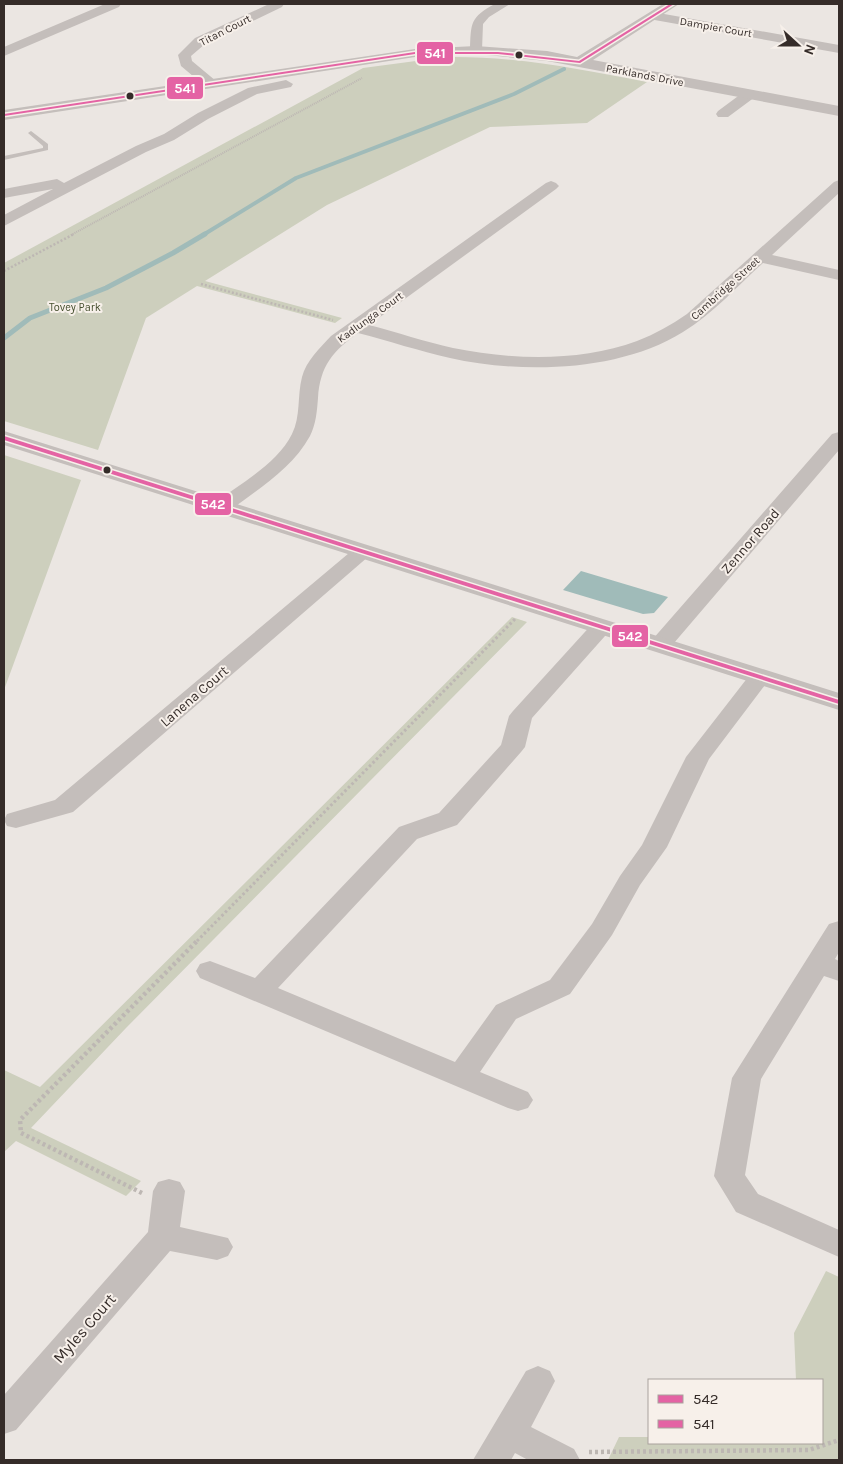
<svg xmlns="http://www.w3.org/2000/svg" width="843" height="1464" viewBox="0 0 843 1464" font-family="Karla,sans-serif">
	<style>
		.green { fill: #cdcfbd }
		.water { fill: #a0bbb9 }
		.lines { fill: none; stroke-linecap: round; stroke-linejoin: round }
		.stream-far1 { stroke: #a0bbb9; stroke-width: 4 }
		.stream { stroke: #a0bbb9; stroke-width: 5 }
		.path-far3 { stroke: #bdb7b3; stroke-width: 2; stroke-dasharray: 1 1; stroke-linecap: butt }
		.path-far2 { stroke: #bdb7b3; stroke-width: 2.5; stroke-dasharray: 2 2; stroke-linecap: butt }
		.path-far1 { stroke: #bdb7b3; stroke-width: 3; stroke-dasharray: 2.5 2.5; stroke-linecap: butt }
		.path { stroke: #bdb7b3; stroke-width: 4.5; stroke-dasharray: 3 3; stroke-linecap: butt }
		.service { fill: #c4bebb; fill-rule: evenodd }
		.minor { fill: #c4bebb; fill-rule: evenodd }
		.tertiary { fill: #c4bebb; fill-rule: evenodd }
		.bus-1-casing { stroke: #f7f0ea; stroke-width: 3 }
		.bus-2-casing { stroke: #f7f0ea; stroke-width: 3 }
		.bus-1 { fill: #e463a4; fill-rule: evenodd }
		.bus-2 { fill: #e463a4; fill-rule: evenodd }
		.bus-dot { fill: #352c29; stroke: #f7f0ea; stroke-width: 2 }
		.labels { text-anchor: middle; stroke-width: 4; stroke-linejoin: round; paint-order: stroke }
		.far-street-label { font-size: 11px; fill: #352c29; stroke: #f7f0ea }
		.far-park-label { font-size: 11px; fill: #475030; stroke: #f7f0ea }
		.street-label { font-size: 14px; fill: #352c29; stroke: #f7f0ea }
		.near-street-label { font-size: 16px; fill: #352c29; stroke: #f7f0ea }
		.line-badge { stroke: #f7f0ea; stroke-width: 2 }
		.badge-label { font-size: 14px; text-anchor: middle; font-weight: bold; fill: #fff }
	</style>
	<rect width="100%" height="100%" fill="#ebe6e2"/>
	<path class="green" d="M446 57C516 56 578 69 647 82L587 123 490 127 327 205 205 281 342 318 335 323 197 286 146 318 98 450 4 421V263L363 68Z
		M4 455 81 480 4 690Z
		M512 617 527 622 126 1028 31 1128 141 1181 126 1196 16 1141 4 1152V1070L40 1087Z
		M826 1271 839 1277V1460H608L619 1437H649V1443H822V1380H796L794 1333Z"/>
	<path class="water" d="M581 571 668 597 654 613 643 614 563 590Z"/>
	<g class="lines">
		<path class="stream-far1" d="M203 235 296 178 514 94 564 69"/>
		<path class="stream" d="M4 338 30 318 106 288 173 253 205 234"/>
		<path class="path-far3" d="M71 235 362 78"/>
		<path class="path-far2" d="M4 271 74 234
			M201 284 333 320"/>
		<path class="path-far1" d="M197 941 516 618"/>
		<path class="path" d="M142 1193 21 1133 20 1120 198 940
			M589 1452 809 1450 839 1440"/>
		<path class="service" d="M31 131 48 144V150L4 160V156L43 148V146L28 133Z"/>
		<path class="minor" d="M105 4H121L119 7 4 56V47Z
			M269 4H284L282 7 205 44 191 56 192 61 216 81 218 84 216 87H206L181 66 178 55 195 38Z
			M495 4H510L489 17 483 24 482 50 476 54 471 53 470 50C471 23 470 17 495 4Z
			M653 12 839 45V53L649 19 647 16Z
			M286 80 293 84 291 87 257 94 208 119 174 140 146 152 4 226V215L53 189 4 198V189L57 179 64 183 136 146 164 134 198 113 248 88Z
			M750 90 755 91 757 94 755 97 728 117H718L716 114 718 111 745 91Z
			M551 181 556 183 559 186 556 189 369 325C397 332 425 342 453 348 512 360 580 362 637 341 655 334 671 325 687 314L834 182 839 180V193L772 255 839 270V280L763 263C737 286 713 314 683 332 619 372 521 374 450 358 419 351 389 341 358 333 333 351 320 366 318 398 317 411 316 424 310 436 292 469 258 489 229 511L222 513 215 511 212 507 215 503C241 483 277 464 292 434 301 416 297 396 302 377 306 361 320 348 331 336L546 183Z
			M839 432V450L668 650 660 652 652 650 649 645 652 640 832 434Z
			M362 546 369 548 372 552 369 556 73 812 16 828 7 826 4 820 7 814 55 800 355 548Z
			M602 620 610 622 613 627 532 718 525 747 521 752 457 825 417 839 278 988 455 1062 496 1005 550 980 592 924 620 876 642 845 686 757 752 672 760 670 768 672 771 677 709 759 667 847 640 885 612 935 570 994 516 1019 480 1072 528 1092 533 1100 528 1108 518 1111 508 1108 200 978 196 971 200 964 210 961 255 978 399 827 439 813 501 745 509 716 513 711 594 622Z
			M839 921V952L835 959 839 961V981L824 976 761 1079 745 1175 758 1194 839 1230V1257L736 1212 714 1176 732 1078 829 924Z
			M169 1179 180 1182 185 1191 180 1227 228 1238 233 1247 228 1256 217 1260 170 1251 16 1430 4 1434V1395L148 1232 153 1191 158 1182Z
			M538 1366 550 1371 555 1381 531 1427 574 1449 580 1460H528L515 1453 511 1460H473L526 1371Z"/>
		<path class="tertiary" d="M663 4H679L593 60 839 106V116L547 61 476 54 415 57 4 120V110L415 49 476 46 547 51 577 57Z
			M4 431 839 693V710L4 445Z"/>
		<g class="bus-1-casing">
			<path id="bus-1" d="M4 436 839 700V704L4 440Z"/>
		</g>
		<g class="bus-2-casing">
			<path id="bus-2" d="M670 4H674L580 63 498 54H415L4 116V114L415 52H498L579 61Z"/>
		</g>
		<use href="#bus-1" class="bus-1"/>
		<use href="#bus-2" class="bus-2"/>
	</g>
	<g class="bus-dot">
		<circle cx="519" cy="55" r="4.5"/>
		<circle cx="130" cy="96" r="4.5"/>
		<circle cx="107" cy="470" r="4.5"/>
	</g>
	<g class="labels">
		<g class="far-street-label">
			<text transform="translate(716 27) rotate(10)" y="4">Dampier Court</text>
			<text transform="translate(225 30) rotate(-27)" y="4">Titan Court</text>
			<text transform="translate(645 75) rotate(11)" y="4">Parklands Drive</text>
			<text transform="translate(725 288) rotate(-42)" y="4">Cambridge Street</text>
			<text transform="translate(370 317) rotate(-36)" y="4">Kadlunga Court</text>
		</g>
		<g class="far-park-label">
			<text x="75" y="311">Tovey Park</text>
		</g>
		<g class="street-label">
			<text transform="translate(750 541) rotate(-49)" y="5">Zennor Road</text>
			<text transform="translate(194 696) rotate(-41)" y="5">Lanena Court</text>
		</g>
		<g class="near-street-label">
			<text transform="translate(84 1328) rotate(-49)" y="6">Myles Court</text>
		</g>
	</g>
	<g class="line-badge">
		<rect x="416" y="41" width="38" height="24" rx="5" fill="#e463a4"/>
		<rect x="166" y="76" width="38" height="24" rx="5" fill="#e463a4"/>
		<rect x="194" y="492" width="38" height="24" rx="5" fill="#e463a4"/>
		<rect x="611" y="624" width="38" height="24" rx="5" fill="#e463a4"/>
	</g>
	<g class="badge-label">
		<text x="435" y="58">541</text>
		<text x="185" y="93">541</text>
		<text x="213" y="509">542</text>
		<text x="630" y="641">542</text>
	</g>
	<rect width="843" height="1464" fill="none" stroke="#352c29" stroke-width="10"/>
	<rect x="648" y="1379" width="175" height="65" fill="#f7f0ea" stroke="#a9a29d"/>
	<rect x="658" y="1395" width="25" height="8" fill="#e463a4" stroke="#a9a29d"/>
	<text x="693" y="1404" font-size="15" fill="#352c29">542</text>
	<rect x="658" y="1420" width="25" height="8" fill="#e463a4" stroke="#a9a29d"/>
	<text x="693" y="1429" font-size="15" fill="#352c29">541</text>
	<g transform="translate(798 45) rotate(111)" stroke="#f7f0ea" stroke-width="4" paint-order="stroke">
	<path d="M0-4L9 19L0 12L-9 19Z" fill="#352c29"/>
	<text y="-8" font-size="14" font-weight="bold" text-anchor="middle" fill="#352c29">N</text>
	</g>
</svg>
